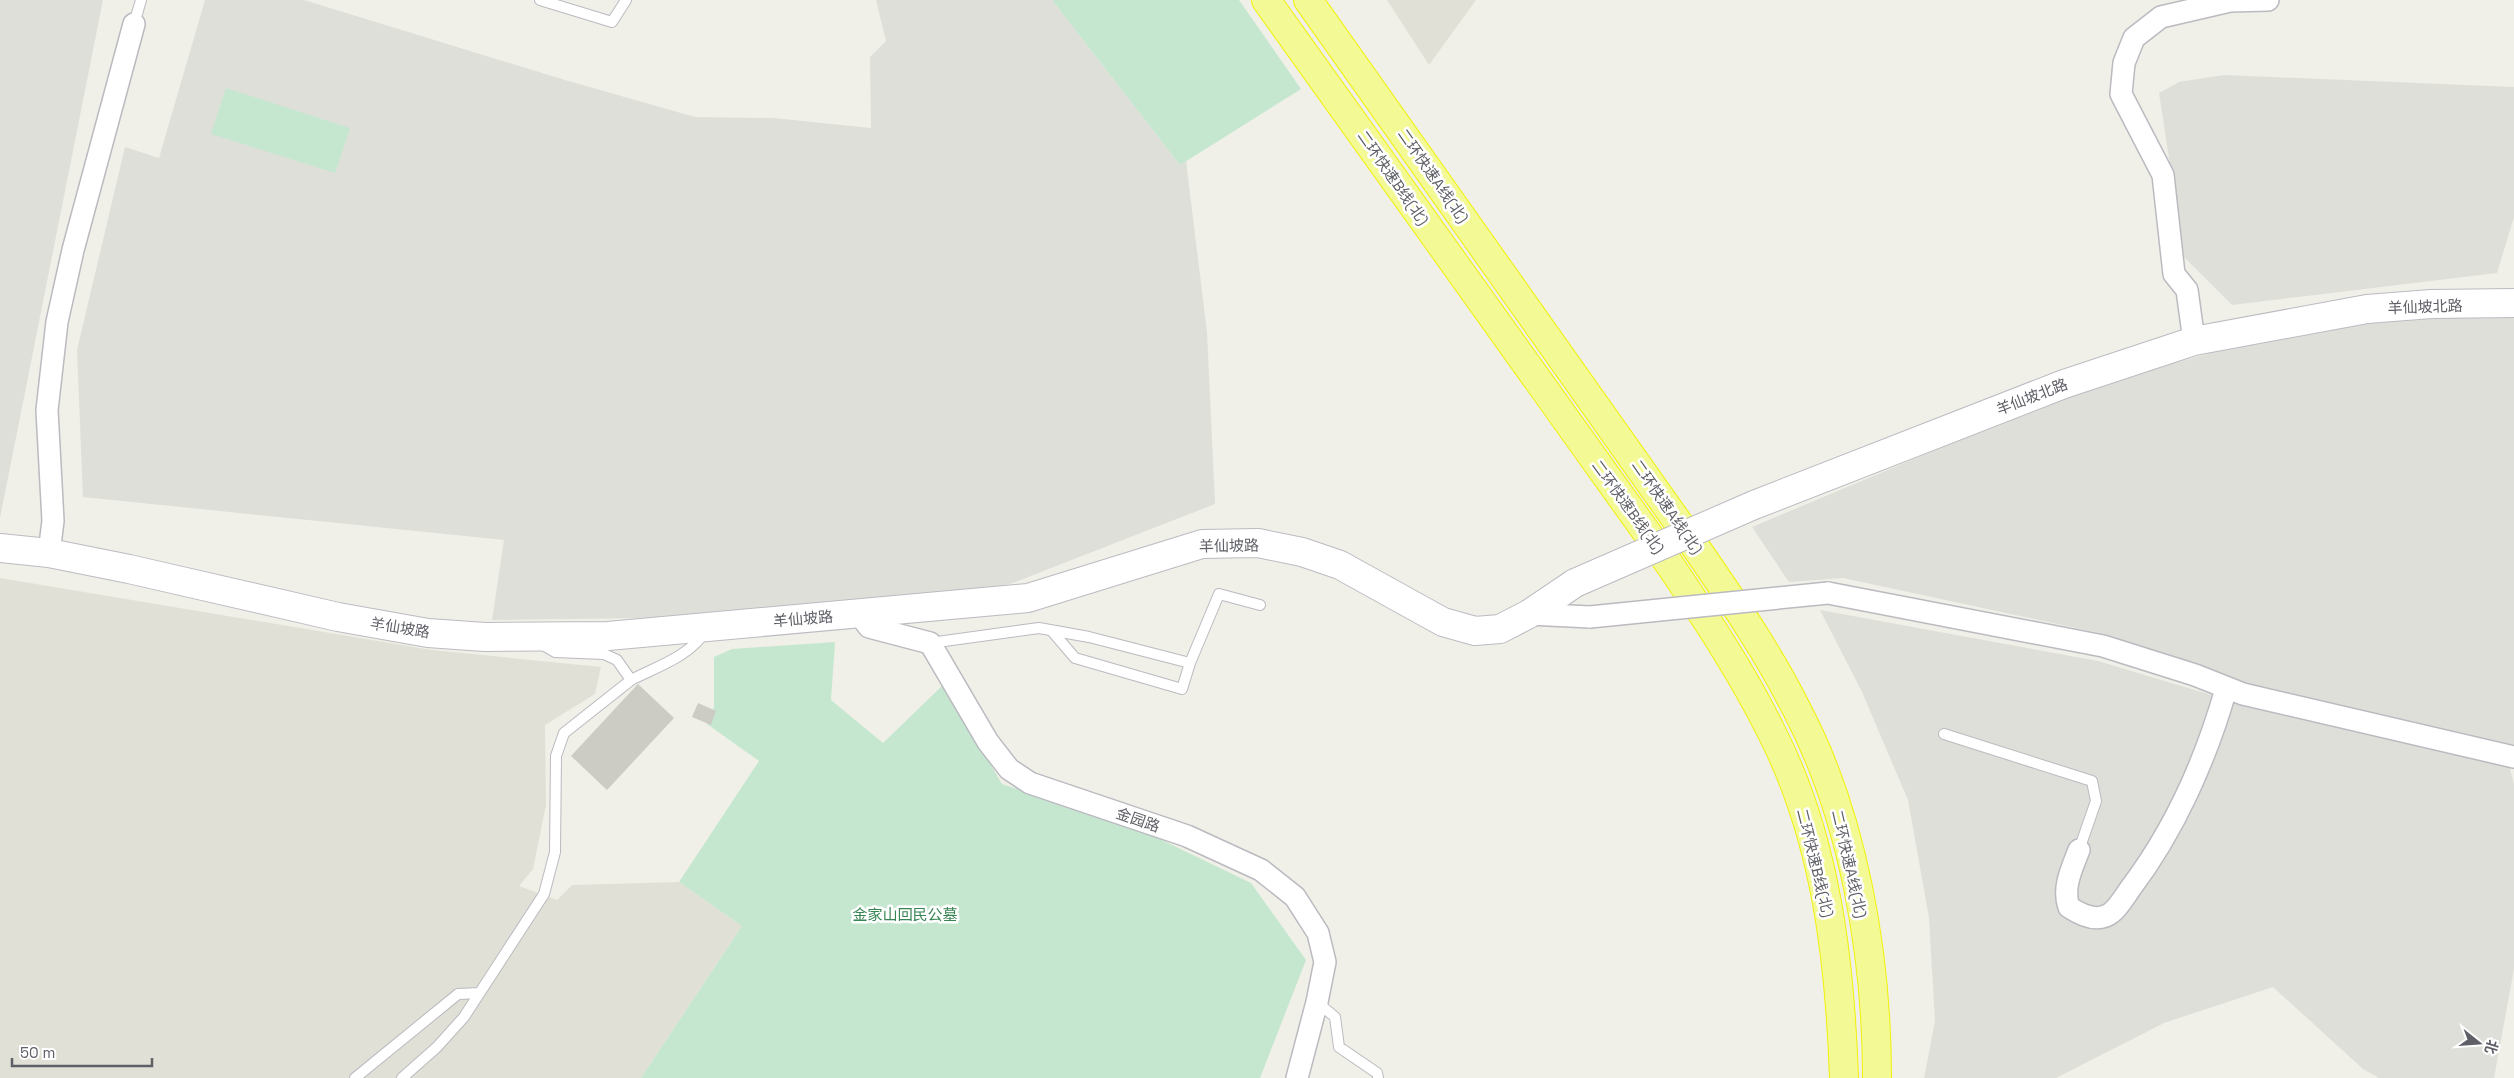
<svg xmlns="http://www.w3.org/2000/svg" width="2514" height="1078" viewBox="0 0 2514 1078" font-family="'Space Grotesk','Noto Sans SC',sans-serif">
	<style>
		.industrial { fill: #dfdfda }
		.education { fill: #e0e0d6 }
		.green { fill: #c5e7d0 }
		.building { fill: #ccccc4 }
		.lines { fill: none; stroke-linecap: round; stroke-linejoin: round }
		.lane-casing { stroke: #babac0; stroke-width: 12 }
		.street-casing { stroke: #babac0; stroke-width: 24 }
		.secondary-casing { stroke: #bbbbc2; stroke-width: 30 }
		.highway-casing { stroke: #f0f107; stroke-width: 30 }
		.lane { stroke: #fff; stroke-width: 10 }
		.street { stroke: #fff; stroke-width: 21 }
		.secondary { stroke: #fff; stroke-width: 28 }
		.highway { stroke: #f3fa95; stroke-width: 28 }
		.street-bridge-casing { stroke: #babac0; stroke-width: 24; stroke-linecap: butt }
		.secondary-bridge-casing { stroke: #bbbbc2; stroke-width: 30; stroke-linecap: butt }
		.street-bridge { stroke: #fff; stroke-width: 21 }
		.secondary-bridge { stroke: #fff; stroke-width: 28 }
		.labels { text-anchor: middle; stroke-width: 5; stroke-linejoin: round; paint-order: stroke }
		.street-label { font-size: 15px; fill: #5f6067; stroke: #fff }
		.park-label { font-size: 15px; fill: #388554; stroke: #fff }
	</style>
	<rect width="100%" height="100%" fill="#f0f0e8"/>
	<path class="industrial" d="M0 0H103L0 518Z
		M205 0H304L565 80 695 117 773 118 871 128 870 57 886 41 876 0H1052L1180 165 1186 161 1207 332 1215 504 1010 584 908 600 643 618 492 620 504 540 83 497 77 350 125 147 159 158Z
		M2224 75 2514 87V217L2497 273 2232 305 2184 257 2159 93 2179 82Z
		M2514 314V749L2255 686 2099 633 1843 578 1789 582 1752 527 2071 393 2217 351 2387 319Z
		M1820 610 2098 661 2245 705 2509 765 2514 784V969L2494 1078H2379L2363 1069 2273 987 2164 1023 2056 1078H1924L1935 1021 1929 918 1908 800 1862 692Z"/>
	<path class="education" d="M1387 0H1476L1429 65Z
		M0 578 432 650 601 667 595 694 545 725 546 805 533 869 519 886 557 900 572 885 679 882 742 926 641 1078H0Z"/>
	<path class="green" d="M1052 0H1239L1301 89 1180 165Z
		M226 88 350 128 335 173 211 134Z
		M835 642 831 700 883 743 943 685 1002 784 1139 829 1251 883 1306 960 1260 1078H641L742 926 679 882 759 761 707 724 714 707V657L732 649Z"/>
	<path class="building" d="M638 684 674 718 607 790 571 756Z
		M698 703 716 711 711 725 692 717Z"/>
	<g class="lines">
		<g class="lane-casing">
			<path id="lane" d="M540 0 612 22 626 0
				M134 24 141 0
				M1051 630 1075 658 1182 689 1190 663
				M930 643 1039 628 1089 637 1190 663 1219 594 1260 605
				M631 680C656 667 691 656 706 630
				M1944 734 2092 781 2096 801 2079 850
				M1317 1002 1335 1017 1339 1047 1377 1073 1378 1078
				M355 1078 458 994 480 993
				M402 1078 437 1047 464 1017 544 894 555 852 556 756 564 733 631 680 617 660 604 654 555 652 543 645 542 643"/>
		</g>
		<g class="street-casing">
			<path id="street" d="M2194 341 2187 290 2174 274 2163 175 2121 94 2124 63 2134 38 2161 17 2230 1 2268 0
				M49 553 53 521 47 410 57 322 73 250 134 24
				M1828 593 2103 646 2195 675 2243 694 2514 757
				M859 614 869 627 930 643 988 742 1009 769 1030 783 1187 836 1261 870 1295 897 1318 933 1325 962 1317 1002 1297 1078
				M1529 614 1590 617
				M2079 850C2072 868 2062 888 2069 907 2081 915 2098 923 2111 913 2118 908 2125 896 2130 889 2174 831 2206 759 2226 689"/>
		</g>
		<g class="secondary-casing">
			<path id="secondary" d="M1754 505 2064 384 2194 341 2367 309 2431 304 2514 303
				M0 548 49 553 129 569 338 617 428 633 485 637 608 636 1028 598 1202 544 1258 543 1302 552 1340 565 1443 622 1475 631 1500 629 1529 614 1575 583"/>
		</g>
		<g class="highway-casing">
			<path id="highway" d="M1266 0 1670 565C1707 620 1743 674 1772 733 1826 839 1840 961 1844 1078
				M1308 0 1699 552C1734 603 1769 654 1797 710 1854 818 1877 957 1877 1078"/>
		</g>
		<use href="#lane" class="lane"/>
		<use href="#street" class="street"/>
		<use href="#secondary" class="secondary"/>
		<use href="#highway" class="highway"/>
		<g class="street-bridge-casing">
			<path id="street-bridge" d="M1590 617 1828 593"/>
		</g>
		<g class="secondary-bridge-casing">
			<path id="secondary-bridge" d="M1575 583 1754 505"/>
		</g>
		<use href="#street-bridge" class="street-bridge"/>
		<use href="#secondary-bridge" class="secondary-bridge"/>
	</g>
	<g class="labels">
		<g class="street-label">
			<text transform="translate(1433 176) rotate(55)" y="5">二环快速A线(北)</text>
			<text transform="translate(1393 178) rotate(55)" y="5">二环快速B线(北)</text>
			<text transform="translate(2425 307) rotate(-2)" y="5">羊仙坡北路</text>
			<text transform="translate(2032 397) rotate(-21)" y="5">羊仙坡北路</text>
			<text transform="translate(1628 507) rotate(54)" y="5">二环快速B线(北)</text>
			<text transform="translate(1667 507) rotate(55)" y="5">二环快速A线(北)</text>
			<text transform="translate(1229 546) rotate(-1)" y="5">羊仙坡路</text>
			<text transform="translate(803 619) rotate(-5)" y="5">羊仙坡路</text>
			<text transform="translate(400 628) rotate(9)" y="5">羊仙坡路</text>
			<text transform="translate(1138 820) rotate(19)" y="5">金园路</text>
			<text transform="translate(1815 863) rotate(76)" y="5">二环快速B线(北)</text>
			<text transform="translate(1849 864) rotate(77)" y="5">二环快速A线(北)</text>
		</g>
		<g class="park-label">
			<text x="905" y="920">金家山回民公墓</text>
		</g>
	</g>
	<g transform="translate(2479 1043) rotate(107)" stroke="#ffffff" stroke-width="4" paint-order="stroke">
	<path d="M0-4L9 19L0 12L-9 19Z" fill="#5f6067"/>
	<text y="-8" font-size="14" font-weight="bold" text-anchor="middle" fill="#5f6067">北</text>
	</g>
	<path d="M12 1058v8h140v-8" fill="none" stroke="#5f6067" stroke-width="2.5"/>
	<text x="20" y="1058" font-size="15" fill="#5f6067" stroke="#ffffff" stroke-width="4" paint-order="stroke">50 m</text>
</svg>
